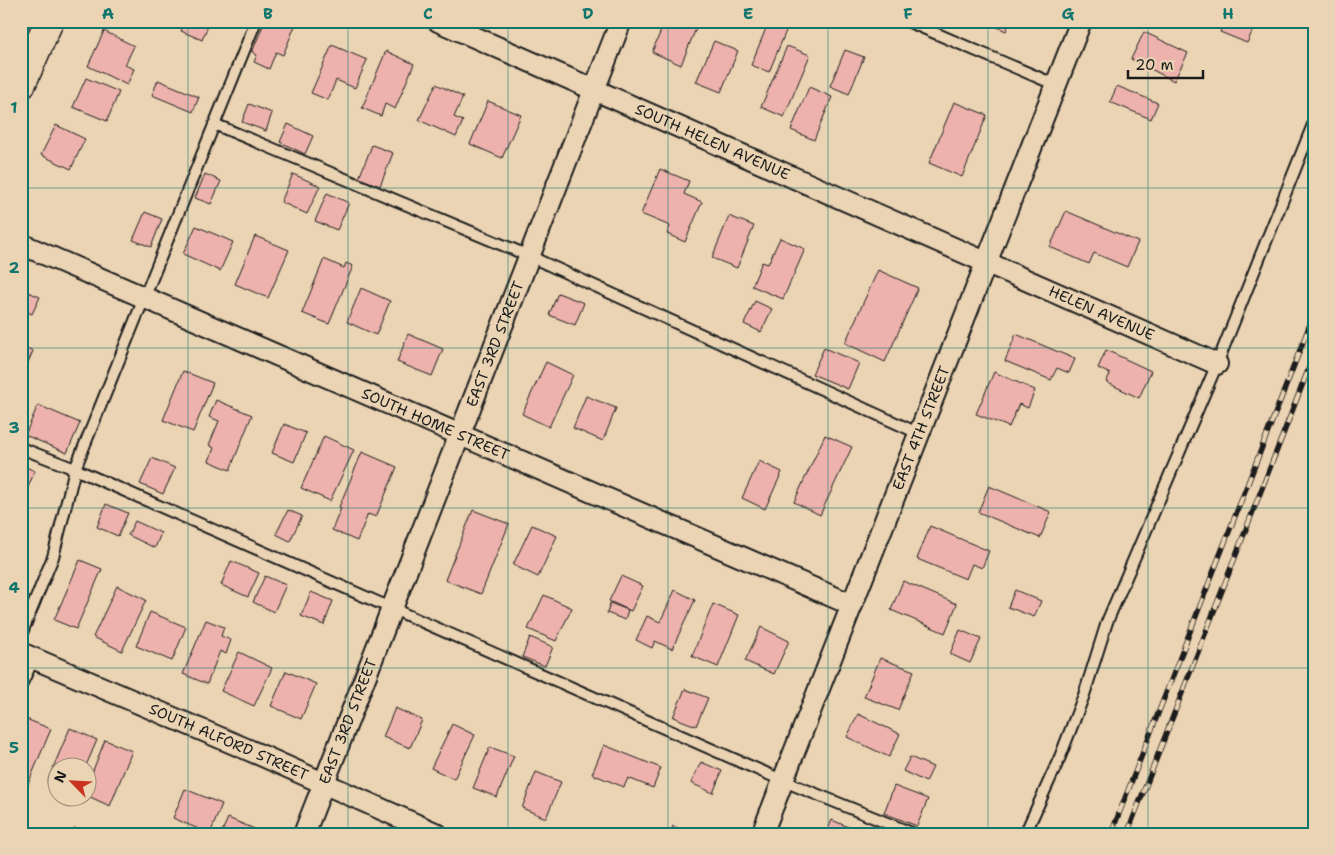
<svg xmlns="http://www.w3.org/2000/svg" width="1335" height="855" viewBox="0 0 1335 855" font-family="'Shantell Sans',sans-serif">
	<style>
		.building { fill: #edb2ac; stroke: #1c1c1c }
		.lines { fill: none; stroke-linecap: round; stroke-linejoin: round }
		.service-casing { stroke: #1c1c1c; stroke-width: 14 }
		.minor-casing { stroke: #1c1c1c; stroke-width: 24 }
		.primary-casing { stroke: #1c1c1c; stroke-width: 31 }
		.service { stroke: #ebd4b4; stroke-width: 10 }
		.minor { stroke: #ebd4b4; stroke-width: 20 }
		.primary { stroke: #ebd4b4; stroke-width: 28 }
		.rail-casing { stroke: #1c1c1c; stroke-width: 5.5 }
		.rail { stroke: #ebd4b4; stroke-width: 4; stroke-dasharray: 11; stroke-linecap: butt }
		.grid { fill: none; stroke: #0f766e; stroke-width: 1; stroke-opacity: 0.55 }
		.labels { text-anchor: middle; stroke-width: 5; stroke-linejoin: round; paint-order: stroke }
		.street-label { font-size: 15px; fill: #1c1c1c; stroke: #ebd4b4 }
		.neatline { fill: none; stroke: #0f766e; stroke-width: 2 }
		.grid-label { font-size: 16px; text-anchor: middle; font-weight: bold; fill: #0f766e }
	</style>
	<rect width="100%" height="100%" fill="#ebd4b4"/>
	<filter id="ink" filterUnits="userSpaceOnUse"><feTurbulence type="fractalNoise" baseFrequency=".02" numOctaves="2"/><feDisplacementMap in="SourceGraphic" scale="10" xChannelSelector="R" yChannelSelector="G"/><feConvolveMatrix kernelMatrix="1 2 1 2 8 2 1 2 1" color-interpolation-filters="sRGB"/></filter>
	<g filter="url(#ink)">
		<path class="building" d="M185 21H210L202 40 181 31Z
			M265 21H297L283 55 276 52 269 69 254 62 257 55 252 52Z
			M665 21H699L681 65 652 52Z
			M769 21H778L788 26 769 72 751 65Z
			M984 21H1010L1006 31Z
			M1165 21H1181L1179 27Z
			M1191 21H1204L1202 26Z
			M1225 21H1257L1247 43 1220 32Z
			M104 31 134 46 125 65 134 69 127 85 88 66Z
			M1144 32 1188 53 1174 81 1131 59Z
			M714 41 738 51 721 92 696 82Z
			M332 45 367 60 355 88 336 80 328 100 311 93Z
			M787 46 810 55 784 117 761 107Z
			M845 50 864 57 849 94 830 86Z
			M386 51 414 64 395 109 385 104 381 116 362 108Z
			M86 78 119 92 107 121 73 107Z
			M158 80 199 97 193 112 152 95Z
			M436 84 463 97 454 117 463 121 456 137 419 120Z
			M1117 86 1158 103 1151 119 1110 102Z
			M809 87 832 97 814 140 791 130Z
			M488 101 521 115 502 158 470 144Z
			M954 102 987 115 962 177 929 163Z
			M249 104 272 113 266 131 242 122Z
			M288 124 313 136 305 154 280 142Z
			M56 125 85 139 71 169 41 155Z
			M372 145 393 153 380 186 359 178Z
			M660 169 689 181 684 194 702 202 685 242 667 234 670 226 641 214Z
			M205 174 221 181 211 204 195 198Z
			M293 174 320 186 307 214 281 202Z
			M327 193 349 203 337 230 315 221Z
			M1066 211 1138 242 1127 267 1094 253 1089 264 1050 247Z
			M145 212 162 219 151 247 133 240Z
			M729 216 754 226 737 268 712 258Z
			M196 226 233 242 220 271 183 254Z
			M255 236 289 250 268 298 235 284Z
			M780 238 805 249 783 299 752 286 762 262 768 264Z
			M324 259 344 268 346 263 353 266 329 324 302 313Z
			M878 270 918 288 885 362 845 343Z
			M361 288 390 301 376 335 347 322Z
			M21 289 40 297 32 314 25 311 21 321Z
			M558 293 584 303 575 325 549 315Z
			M755 301 772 309 761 332 744 324Z
			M408 334 443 349 432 376 397 362Z
			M1016 334 1075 359 1069 373 1057 368 1051 380 1005 361Z
			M21 345 33 351 21 378Z
			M824 348 859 363 848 389 812 374Z
			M1106 350 1151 371 1139 398 1106 382 1110 374 1098 368Z
			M546 362 573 375 549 427 522 414Z
			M183 371 213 383 193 432 163 420Z
			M994 372 1035 390 1028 408 1019 404 1009 427 976 414Z
			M586 396 616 408 603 441 573 428Z
			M216 400 252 415 230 470 209 461 214 448 209 445 219 421 209 417Z
			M38 405 80 423 67 453 25 435Z
			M284 424 306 433 294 462 272 453Z
			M825 435 852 447 820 515 794 502Z
			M324 436 354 450 330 501 301 488Z
			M362 452 397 467 376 517 368 514 357 541 332 530 341 508 339 507Z
			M152 458 175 468 163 494 140 484Z
			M759 461 782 472 765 509 742 498Z
			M21 465 35 471 21 503Z
			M989 486 1051 512 1040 538 978 512Z
			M106 504 128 513 118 536 97 527Z
			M288 510 302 516 290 541 276 534Z
			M473 510 509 524 481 594 445 580Z
			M135 521 161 533 155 548 128 535Z
			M532 525 557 536 538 577 513 565Z
			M930 526 989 551 982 568 972 564 966 579 917 559Z
			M80 560 102 569 76 629 54 620Z
			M231 561 259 573 248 597 221 585Z
			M265 576 286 585 274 612 253 602Z
			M621 576 643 586 631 611 609 601Z
			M903 581 957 604 945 633 891 610Z
			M117 586 146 600 122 651 93 637Z
			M675 590 695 600 672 649 655 641 652 648 636 640 647 616 660 622Z
			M1015 590 1041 601 1034 617 1008 607Z
			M311 592 333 601 324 625 301 616Z
			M544 595 572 608 556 641 528 629Z
			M610 603 628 610 625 620 607 613Z
			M713 604 739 615 718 667 692 656Z
			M150 612 186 627 172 661 136 646Z
			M206 620 224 627 221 636 231 640 226 654 220 651 207 684 183 674Z
			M761 627 789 641 774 674 745 661Z
			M960 630 981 639 970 663 950 654Z
			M530 637 553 647 545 666 522 657Z
			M239 652 272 668 254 706 221 691Z
			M880 658 914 671 898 710 864 697Z
			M286 671 316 684 301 719 271 706Z
			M685 689 708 698 696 726 673 717Z
			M395 708 422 720 410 748 383 737Z
			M858 714 900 734 889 757 847 737Z
			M21 717 51 729 23 796H21Z
			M452 724 475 735 454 779 431 768Z
			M70 728 97 740 85 768H58V787L47 782Z
			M105 740 132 751 110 806 88 796V783Z
			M604 745 661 768 653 788 628 778 624 787 592 774Z
			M490 747 514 756 497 797 473 788Z
			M910 757 933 767 926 782 903 771Z
			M701 762 722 771 713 793 691 783Z
			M536 772 561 782 546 818 522 808Z
			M894 786 928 799 917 826 884 813Z
			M185 789 222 804 210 834 173 818Z
			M60 798H72L70 802Z
			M228 818 257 830 255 834H221Z
			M832 820 860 832V834H826Z
			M673 826 690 834H670Z
			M74 828 88 834H72Z"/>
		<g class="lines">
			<g class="service-casing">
				<path id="service" d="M907 21 1056 85
					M214 124 529 256 920 434
					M21 448 75 469 784 781 914 834
					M21 635 53 557 75 469 256 21
					M21 685 34 658
					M1025 834 1060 757 1084 695 1107 622 1217 364 1314 122"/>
			</g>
			<g class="minor-casing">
				<g id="minor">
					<path id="s1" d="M438 21 1217 364"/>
					<path id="s2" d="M21 244 852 605"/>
					<path id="s3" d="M21 653 265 757 437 834"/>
					<path id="s4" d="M304 834 621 21"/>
					<path id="s5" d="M762 834 1081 21"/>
				</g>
			</g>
			<g class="primary-casing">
				<path id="primary" d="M21 85 49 21"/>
			</g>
			<use href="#service" class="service"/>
			<use href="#minor" class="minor"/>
			<use href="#primary" class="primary"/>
			<g class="rail-casing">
				<path id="rail" d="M1111 834 1314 314
					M1127 834 1314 355"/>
			</g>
			<use href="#rail" class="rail"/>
		</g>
	</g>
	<path class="grid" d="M188 21V834M348 21V834M508 21V834M668 21V834M828 21V834M988 21V834M1148 21V834M21 188H1314M21 348H1314M21 508H1314M21 668H1314"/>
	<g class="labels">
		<g class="street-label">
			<text dy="5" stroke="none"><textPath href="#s1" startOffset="300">SOUTH HELEN AVENUE</textPath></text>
			<text dy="5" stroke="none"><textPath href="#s1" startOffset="725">HELEN AVENUE</textPath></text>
			<text dy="5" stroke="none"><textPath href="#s4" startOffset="526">EAST 3RD STREET</textPath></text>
			<text dy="5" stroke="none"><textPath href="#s2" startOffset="452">SOUTH HOME STREET</textPath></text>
			<text dy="5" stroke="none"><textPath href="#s5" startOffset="436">EAST 4TH STREET</textPath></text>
			<text dy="5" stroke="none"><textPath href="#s4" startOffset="121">EAST 3RD STREET</textPath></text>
			<text dy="5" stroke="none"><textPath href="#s3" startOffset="226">SOUTH ALFORD STREET</textPath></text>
		</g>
	</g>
	<rect width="1335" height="855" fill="none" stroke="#ebd4b4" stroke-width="55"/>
	<g transform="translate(72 782) rotate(294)"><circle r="24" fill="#ebd4b4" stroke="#988a77"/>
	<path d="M0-4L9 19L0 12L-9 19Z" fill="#c8321e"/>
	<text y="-8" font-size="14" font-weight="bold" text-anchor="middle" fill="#1c1c1c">N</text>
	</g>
	<path d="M1128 70v8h75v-8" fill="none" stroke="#1c1c1c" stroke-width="2.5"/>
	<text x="1135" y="70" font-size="15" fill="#1c1c1c" stroke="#ebd4b4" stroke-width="4" paint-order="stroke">20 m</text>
	<rect x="28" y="28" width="1280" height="800" class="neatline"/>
	<g class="grid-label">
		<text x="108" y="19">A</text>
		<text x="268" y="19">B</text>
		<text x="428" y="19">C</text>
		<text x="588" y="19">D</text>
		<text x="748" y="19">E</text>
		<text x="908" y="19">F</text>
		<text x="1068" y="19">G</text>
		<text x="1228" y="19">H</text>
		<text x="14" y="113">1</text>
		<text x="14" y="273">2</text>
		<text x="14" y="433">3</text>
		<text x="14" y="593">4</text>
		<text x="14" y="753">5</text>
	</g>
</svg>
